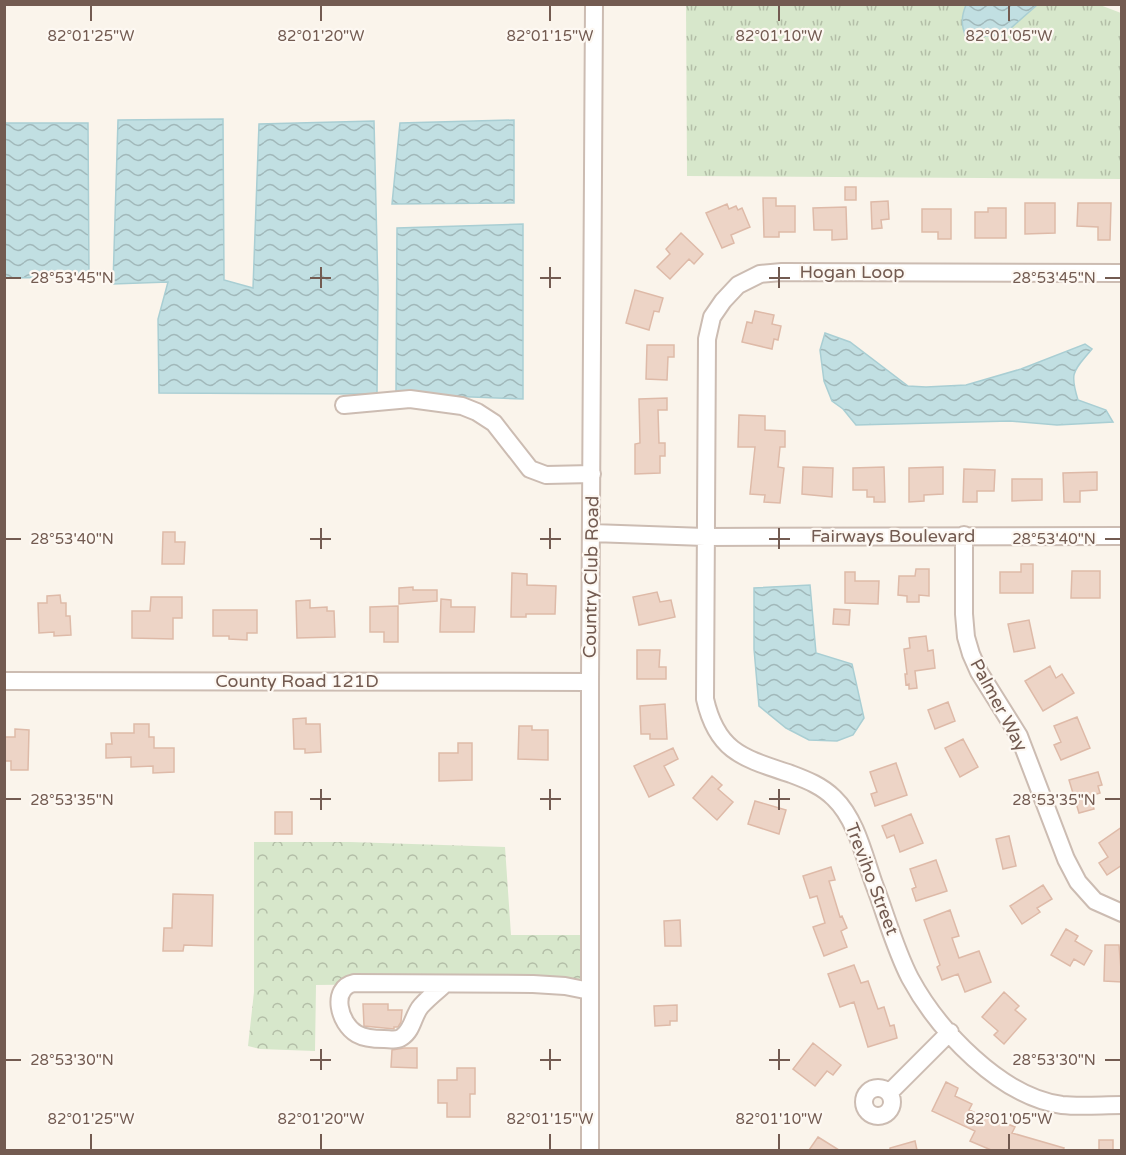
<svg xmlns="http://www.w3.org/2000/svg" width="1126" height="1155" viewBox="0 0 1126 1155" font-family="'Varela Round',sans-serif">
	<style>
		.grass { fill: url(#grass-tufts) }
		.forest { fill: url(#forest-crowns) }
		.water { fill: url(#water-waves); stroke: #a9ced3; stroke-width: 1.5 }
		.building { fill: #edd4c6; stroke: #debaa8; stroke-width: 1.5 }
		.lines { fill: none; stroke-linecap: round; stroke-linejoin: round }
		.minor-casing { stroke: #ccbcb2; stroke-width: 20 }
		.minor { stroke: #fff; stroke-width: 16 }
		.ticks { fill: none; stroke: #735b51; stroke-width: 2 }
		.labels { text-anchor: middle; stroke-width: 4.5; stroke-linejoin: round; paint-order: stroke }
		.street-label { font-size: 18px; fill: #735b51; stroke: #fdf8f2 }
		.ticks-label { font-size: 15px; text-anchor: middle; fill: #735b51; stroke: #fdf8f2; stroke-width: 4.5; stroke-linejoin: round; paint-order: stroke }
	</style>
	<defs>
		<pattern id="grass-tufts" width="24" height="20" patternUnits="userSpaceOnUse" patternTransform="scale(1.5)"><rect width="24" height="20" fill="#d7e7cb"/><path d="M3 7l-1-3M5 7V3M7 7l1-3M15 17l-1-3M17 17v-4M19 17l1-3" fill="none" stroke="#b3bea7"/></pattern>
		<pattern id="forest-crowns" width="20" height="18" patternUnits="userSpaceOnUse" patternTransform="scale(1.5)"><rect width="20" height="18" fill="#d7e7cb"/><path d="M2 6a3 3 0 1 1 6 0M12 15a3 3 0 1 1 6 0" fill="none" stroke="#b3bea7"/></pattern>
		<pattern id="water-waves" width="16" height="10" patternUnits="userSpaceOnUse" patternTransform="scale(1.5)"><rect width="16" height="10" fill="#c1dfe2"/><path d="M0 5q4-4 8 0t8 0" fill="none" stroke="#a1b8ba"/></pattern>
	</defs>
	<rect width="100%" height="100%" fill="#faf4eb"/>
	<path class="grass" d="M686 5H1100L1121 13V179L687 176Z"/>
	<path class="forest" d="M254 842H350L505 847 511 935H584V982L316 985 315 1051 260 1049 248 1046 254 992Z"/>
	<path class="water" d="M966 5V4L1037 5 1003 35 966 37C961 25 961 17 966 5Z
		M223 119 224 280 253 288 259 124 374 121 378 289 377 394 159 393 158 319 168 282 113 284 118 120Z
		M514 120V203L392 204 400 123Z
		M5 123H88L89 277 5 278Z
		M523 224V399L396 394 397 228Z
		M825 333 850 342 908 386 926 387 966 385 1021 369 1085 344 1092 349C1074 371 1069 371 1078 400L1106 410 1113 422 1057 425 1010 421 856 425 843 409 832 401 824 381 820 350Z
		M810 585 816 653 852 664 864 718 853 735 837 741 809 740 786 728 759 706 754 649V588Z"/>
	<path class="building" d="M845 187H856V200H845Z
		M763 198H776V206H795V232H779V237H764Z
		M888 201 889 219 881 220 882 228 872 229 871 202Z
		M1025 203H1055V233L1025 234Z
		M1078 203H1111L1110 240H1098V227L1077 226Z
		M727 204 729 209 736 206 738 210 742 208 750 227 731 235 734 243 722 248 706 213Z
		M846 207 847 239 832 240V230H814L813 208Z
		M988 208H1006V238H975V212H988Z
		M922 209H951V239H938V232H922Z
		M681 233 703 254 694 264 689 259 670 279 657 267 670 254 666 249Z
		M635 290 663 298 659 312 654 311 649 330 626 323Z
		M755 311 774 315 772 324 781 326 778 340 774 339 772 349 742 342 747 322 752 323Z
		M647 345H674V357H668L667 380 646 379Z
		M667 398V410H658L659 443H665V456H660V473L635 474V444L640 443 639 399Z
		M739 415 765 416V430L785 431V447H780L778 467 784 468 780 503 764 502 765 495 750 494 755 447H738Z
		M803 467 833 468 832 497 802 494Z
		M884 467 885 502H874V497H867V490H853V468Z
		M943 467V494L924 495V501L909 502V468Z
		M964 469 995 470 994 491H977V502H963Z
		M1097 472V490L1080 491V502H1064L1063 473Z
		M1012 479H1042V500L1012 501Z
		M163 532H175V542H185L184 564H162Z
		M1021 564H1033V593H1000V572H1021Z
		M916 569H929V596L919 595V602H907V596L898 595 899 576H915Z
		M1072 571H1100V598H1071Z
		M845 572H855V581H879L878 604 845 603Z
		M512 573 527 574V585L556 586 555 614H526V617H511Z
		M413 587V590H437V601L399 604V588Z
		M657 592 660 602 671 600 675 617 639 625 633 597Z
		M60 595 61 603H66V616H70L71 635 54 636V632L39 633 38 603H47V596Z
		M151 597H182V618H173V639L132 638V611H150Z
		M441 599 451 600V607H475L474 632H440Z
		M310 600V608L327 607V611H334L335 637 297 638 296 601Z
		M398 606V642H384V632H370V607Z
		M834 609 850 610 849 625 833 624Z
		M213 610H257V633H247V640L229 639V636H213Z
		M1029 620 1035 648 1014 652 1008 624Z
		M926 636 928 651 933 650 935 668 915 671 917 688 909 689V684L906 685 905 674H907L904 649 910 648 909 638Z
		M637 650H660L659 667H666V679H637Z
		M1050 666 1056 678 1062 674 1074 693 1043 711 1025 681Z
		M948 702 955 721 935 729 928 710Z
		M665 704 667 739H650V734H641L640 706Z
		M1077 717 1090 748 1061 760 1054 745 1061 742 1054 726Z
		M306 718V724H320L321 752 305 753V749H294L293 719Z
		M134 724H149V737H154V748H174V772L153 773V766L131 767V757L106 758V744H112L111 733H134Z
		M519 726H532V730H548V760L518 759Z
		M15 729 29 730 28 770H11V761H4V737H15Z
		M963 739 978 767 960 777 945 748Z
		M458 743H472V780L439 781V753H458Z
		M673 748 678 759 664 766 674 785 649 797 634 766Z
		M896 763 907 795 875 806 871 794 877 792 870 772Z
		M1098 772 1102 785 1098 786 1100 793 1090 796 1094 809 1079 813 1069 780Z
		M712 776 722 785 718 789 733 802 717 820 693 798Z
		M755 801 786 810 779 834 748 824Z
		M275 812H292V834H275Z
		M911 814 923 843 900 852 894 835 887 838 882 826Z
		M1122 827V865L1107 875 1099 863 1108 857 1099 843Z
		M1009 836 1016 866 1003 869 996 839Z
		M936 860 947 891 916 901 912 889 916 887 910 869Z
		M831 867 835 880 829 881 840 917 842 916 847 928 841 931 847 947 824 956 813 927 825 923 817 896 810 898 803 876Z
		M1043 885 1052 899 1037 908 1040 912 1022 924 1010 906Z
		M173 894 213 895 212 946 184 945 183 951H163L164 928H172Z
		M950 910 959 936 952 938 959 958 979 951 991 982 965 992 958 974 942 980 937 967 940 965 924 920Z
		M680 920 681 946H665L664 921Z
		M1066 929 1078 936 1075 941 1092 951 1084 965 1074 959 1070 966 1051 955Z
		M1105 945H1119L1122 982 1104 981Z
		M854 965 861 983 868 981 878 1009 884 1007 890 1026 894 1025 897 1038 868 1047 854 1002 840 1007 828 974Z
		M1004 992 1019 1006 1015 1010 1026 1019 1004 1044 994 1035 998 1031 982 1017Z
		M363 1004H388V1010H402L401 1022 398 1027H394V1029L364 1026Z
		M677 1005V1021H670V1025L655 1026 654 1006Z
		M813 1043 841 1065 833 1075 827 1071 815 1086 793 1069Z
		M404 1048H417V1068L391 1067 392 1050Z
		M457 1068H475V1094H470V1117H447V1103H438V1080H457Z
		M946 1082 958 1088 955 1096 972 1104 969 1110 1002 1125 1003 1122 1015 1127 1012 1133 1064 1148 1063 1150H991L970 1141 975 1131 932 1111Z
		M818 1137 839 1150H809Z
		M1099 1140H1113V1150H1099Z
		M915 1141 917 1150H890V1148Z"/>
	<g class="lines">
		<g class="minor-casing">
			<path id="minor" d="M1122 273 782 272 760 274 738 285 723 301 712 317 707 339 705 699C717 752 743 758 791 774 807 780 822 786 834 798 856 819 864 856 874 884 886 915 895 949 910 978 938 1030 1001 1097 1062 1105 1081 1107 1102 1105 1122 1105
				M344 405 410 399 462 406 477 412 494 423 530 469 546 475 592 474
				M592 533 705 537 1122 536
				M964 535V614L966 637 971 654 979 672 1019 736 1066 859 1078 882 1095 901 1122 913
				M4 681 590 682
				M445 984C437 991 428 998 421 1006 413 1015 413 1030 402 1037 397 1041 390 1039 384 1039 376 1039 364 1038 357 1034 339 1024 330 988 354 983L533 984 565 986 590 991
				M864 1102a14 14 0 1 1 28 0a14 14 0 1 1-28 0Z
				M889 1093 950 1032
				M590 1150V682L594 4"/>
		</g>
		<use href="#minor" class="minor"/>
	</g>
	<path class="ticks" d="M91 6V21M321 6V21M550 6V21M779 6V21M1009 6V21M321 267V288M550 267V288M779 267V288M6 278H21M310 278H331M540 278H561M769 278H790M1105 278H1120M321 528V549M550 528V549M779 528V549M6 539H21M310 539H331M540 539H561M769 539H790M1105 539H1120M321 789V810M550 789V810M779 789V810M6 799H21M310 799H331M540 799H561M769 799H790M1105 799H1120M321 1049V1070M550 1049V1070M779 1049V1070M6 1060H21M310 1060H331M540 1060H561M769 1060H790M1105 1060H1120M91 1134V1149M321 1134V1149M550 1134V1149M779 1134V1149M1009 1134V1149"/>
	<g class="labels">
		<g class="street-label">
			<text x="852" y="278">Hogan Loop</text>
			<text x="893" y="542">Fairways Boulevard</text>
			<text transform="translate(591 577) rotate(-89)" y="6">Country Club Road</text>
			<text x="297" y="687">County Road 121D</text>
			<text transform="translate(999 705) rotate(62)" y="6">Palmer Way</text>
			<text transform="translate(872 879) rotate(69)" y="6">Treviho Street</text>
		</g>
	</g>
	<g class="ticks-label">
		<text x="91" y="41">82°01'25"W</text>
		<text x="321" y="41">82°01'20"W</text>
		<text x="550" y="41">82°01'15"W</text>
		<text x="779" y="41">82°01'10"W</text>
		<text x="1009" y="41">82°01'05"W</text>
		<text x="72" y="283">28°53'45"N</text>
		<text x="1054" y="283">28°53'45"N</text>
		<text x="72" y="544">28°53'40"N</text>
		<text x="1054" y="544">28°53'40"N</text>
		<text x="72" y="805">28°53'35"N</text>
		<text x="1054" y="805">28°53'35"N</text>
		<text x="72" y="1065">28°53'30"N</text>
		<text x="1054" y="1065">28°53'30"N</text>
		<text x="91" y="1124">82°01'25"W</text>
		<text x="321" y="1124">82°01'20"W</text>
		<text x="550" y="1124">82°01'15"W</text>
		<text x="779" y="1124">82°01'10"W</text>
		<text x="1009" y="1124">82°01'05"W</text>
	</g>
	<rect width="1126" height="1155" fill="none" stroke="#735b51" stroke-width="12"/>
</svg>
